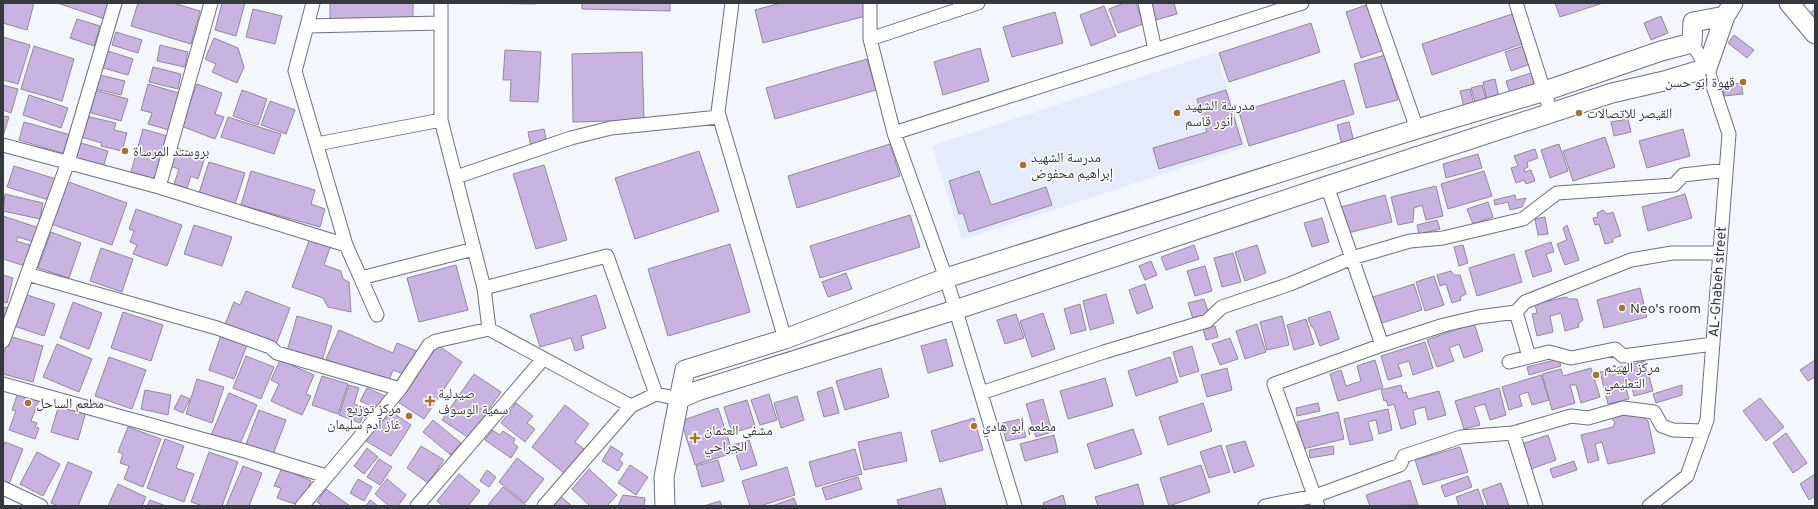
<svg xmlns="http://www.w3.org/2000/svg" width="1818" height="509" viewBox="0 0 1818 509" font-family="Overpass,'Noto Naskh Arabic',sans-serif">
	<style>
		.built { fill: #e6ebfb }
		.building { fill: #c8b3e1; stroke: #91899b }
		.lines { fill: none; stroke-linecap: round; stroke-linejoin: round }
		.street-casing { stroke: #6c7182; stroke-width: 15 }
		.secondary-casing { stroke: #6c7182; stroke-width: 21 }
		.street { stroke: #fff; stroke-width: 13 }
		.secondary { stroke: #fff; stroke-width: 19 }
		.poi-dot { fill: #a7742b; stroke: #fff; stroke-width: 1.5 }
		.labels { text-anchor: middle; stroke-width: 3; stroke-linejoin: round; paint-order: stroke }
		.poi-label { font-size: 14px; fill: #35383f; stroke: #fff; text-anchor: start }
		.street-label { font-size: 14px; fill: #35383f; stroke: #fff }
	</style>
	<rect width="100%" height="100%" fill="#f4f6fe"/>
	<path class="built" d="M1216 52 1246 147 962 240 932 146Z"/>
	<path class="building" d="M3 3H34L27 30 3 23Z
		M57 3H110L105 19Z
		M138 3H173L200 11 191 44 131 26Z
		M222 3H245L236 36 215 30Z
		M330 3H413V20L330 21Z
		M475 3H536V4Z
		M582 3H670V11L582 9Z
		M781 3H863L866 16 763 43 755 10Z
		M1124 3H1136L1143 24 1118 33 1109 9Z
		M1147 3H1174L1177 14 1152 21Z
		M1372 3 1387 49 1361 58 1346 12Z
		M1555 3H1603L1560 17Z
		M1104 6 1116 36 1091 46 1080 15Z
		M253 9 282 16 275 44 246 37Z
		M1815 9V26L1806 17Z
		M1055 12 1063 43 1012 57 1003 27Z
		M1512 14 1522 44 1432 75 1422 44Z
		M1661 16 1668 33 1651 40 1644 23Z
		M77 19 100 26 94 46 70 38Z
		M1311 23 1320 52 1229 82 1219 53Z
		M116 32 142 40 138 53 112 45Z
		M1734 35 1754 50 1747 58 1728 43Z
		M3 37 30 45 18 84 3 80Z
		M214 38 238 48 244 67 237 83 212 72 216 64 205 59Z
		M160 45 188 52 185 67 157 61Z
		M34 46 74 59 62 101 21 89Z
		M1523 46 1530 64 1511 71 1505 52Z
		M980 48 989 81 943 95 934 62Z
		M105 50 133 59 128 75 100 67Z
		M505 50 541 52 538 102 510 101 511 80H503Z
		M642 52 644 120 573 122 572 54Z
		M1385 55 1398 100 1366 108 1354 64Z
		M867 59 876 90 775 119 766 88Z
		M153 67 181 74 178 89 149 82Z
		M1531 73 1536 89 1511 97 1506 81Z
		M100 75 125 81 121 95 96 89Z
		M1495 79 1500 102 1488 105 1483 82Z
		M1344 80 1354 114 1249 146 1239 112Z
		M1741 83 1743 94 1724 96 1723 85Z
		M148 84 179 93 169 130 148 124 152 113 141 110Z
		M197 84 222 93 215 114 224 117 215 139 181 126Z
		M3 85 18 89 11 113 3 110Z
		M1482 85 1488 106 1477 109 1471 88Z
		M1470 89 1475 109 1465 111 1460 91Z
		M94 90 128 99 121 121 88 112Z
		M242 90 267 99 258 125 233 116Z
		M1226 90 1242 144 1159 169 1153 148 1207 132 1197 99Z
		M29 95 68 108 61 128 23 115Z
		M270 101 295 110 286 134 261 125Z
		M3 116 9 117 3 136Z
		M86 116 116 123 114 130 127 133 122 151 101 146 102 143 81 137Z
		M228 117 281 134 274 154 221 137Z
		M1628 119 1631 132 1614 136 1611 122Z
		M24 122 71 135 65 154 19 140Z
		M1349 122 1354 142 1342 145 1337 125Z
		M143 129 167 136 155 179 131 172Z
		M544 129 547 144 531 147 528 132Z
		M1683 129 1690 156 1647 168 1639 141Z
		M1605 137 1615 167 1573 181 1563 151Z
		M78 142 108 151 103 168 73 160Z
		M890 144 900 176 797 208 788 176Z
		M1559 144 1568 171 1550 178 1541 150Z
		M175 147 205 157 198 179 191 176 187 188 174 184 179 169 169 166Z
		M1535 149 1538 158 1527 162 1528 167 1524 169 1525 172 1531 170 1535 181 1526 184 1524 180 1516 183 1511 168 1518 166 1514 156Z
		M699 151 719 211 635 239 615 178Z
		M1478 154 1482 168 1446 178 1443 164Z
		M209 162 245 173 235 204 199 193Z
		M544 165 567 240 536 249 513 174Z
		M14 166 56 179 49 200 7 187Z
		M251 171 315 190 311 204 325 209 320 227 241 205Z
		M979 171 991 205 1046 187 1052 205 969 232 963 213 959 214 949 181Z
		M1484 171 1492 196 1448 209 1441 184Z
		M66 181 127 203 112 245 51 224Z
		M1436 186 1443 216 1426 220 1422 205 1414 208 1413 222 1398 225 1391 197Z
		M5 194 43 203 40 219 3 211Z
		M1685 194 1692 218 1648 231 1642 207Z
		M1385 195 1392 222 1348 233 1341 207Z
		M1515 195 1516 200 1526 198 1522 207 1510 210 1508 202 1495 205 1494 200Z
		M1488 202 1493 217 1473 224 1467 209Z
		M136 209 182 225 167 266 133 254 137 245 130 242 134 231 129 229Z
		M1603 210 1607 214 1613 212 1621 236 1613 238V242L1605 244 1599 224 1595 225 1593 218 1598 217 1597 213Z
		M910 215 920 247 820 278 810 246Z
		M3 216 39 228 34 242 18 237 16 241 30 245 29 249 33 251 28 267 3 259Z
		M1545 217 1548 234 1538 235 1535 219Z
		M1322 218 1329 242 1312 247 1304 223Z
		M1437 220 1440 229 1419 234 1417 225Z
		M194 225 232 237 222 266 184 254Z
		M1567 225 1579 260 1565 265 1557 244 1567 240 1563 228Z
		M51 232 81 243 69 278 38 268Z
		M310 238 331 245 324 265 341 271 343 279 349 282 351 312 328 307 323 298 292 287Z
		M1551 242 1554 252 1546 254 1552 271 1533 277 1525 251Z
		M730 244 750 312 668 336 648 269Z
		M1194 245 1199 259 1166 270 1161 257Z
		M1257 245 1266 273 1245 281 1235 252Z
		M1463 245 1468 263 1459 266 1454 247Z
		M101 248 133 259 122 292 90 281Z
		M1233 253 1241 282 1222 287 1214 258Z
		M1514 254 1522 282 1477 296 1469 268Z
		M1151 261 1157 275 1145 280 1139 266Z
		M456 265 468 310 419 322 407 278Z
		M1205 266 1212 291 1195 296 1187 271Z
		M1451 271 1454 275H1460L1466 294 1460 297 1461 300 1452 303 1446 284 1440 286 1437 275Z
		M846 273 852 289 828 297 822 282Z
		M3 275 13 278 7 303 3 302Z
		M1434 276 1444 305 1425 311 1416 282Z
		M1145 284 1153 308 1137 314 1129 290Z
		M1414 284 1422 310 1379 324 1370 298Z
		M1640 288 1647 317 1604 328 1597 300Z
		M246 291 290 308 275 347 224 327 234 302 240 305Z
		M21 293 55 304 44 336 11 325Z
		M1106 294 1114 323 1090 330 1083 301Z
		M596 295 606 328 581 336 584 348 575 351 571 338 540 347 530 315Z
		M1566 297 1569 299H1577L1583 320 1578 324 1579 327 1565 331 1561 313 1550 316 1553 332 1537 336 1532 314 1537 313 1535 304Z
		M1204 299 1209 314 1193 319 1188 303Z
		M73 302 102 313 89 349 60 338Z
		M1080 304 1086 330 1071 334 1064 309Z
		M3 307 8 308 3 326Z
		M1330 311 1339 339 1320 346 1314 329 1311 326 1308 318Z
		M123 312 163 325 151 361 111 348Z
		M1043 313 1055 349 1032 357 1020 321Z
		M1016 314 1024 338 1005 344 997 320Z
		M297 316 332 326 322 361 287 351Z
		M1282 316 1289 345 1267 350 1260 322Z
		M1306 319 1314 344 1294 350 1287 325Z
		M1474 323 1483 351 1464 358 1459 344 1449 348 1454 361 1437 367 1427 340Z
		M1257 324 1266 352 1245 359 1236 331Z
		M1215 326 1218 337 1206 340 1203 329Z
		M339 330 393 353 397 343 417 351 406 375 393 370 387 385 326 359Z
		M221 335 247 345 234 379 209 370Z
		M9 336 43 346 33 382 3 374V356Z
		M1230 338 1238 359 1220 365 1212 344Z
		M946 339 953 366 928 373 921 346Z
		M1425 342 1433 368 1413 375 1409 361 1398 364 1402 376 1388 380 1381 356Z
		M57 344 92 359 79 392 43 377Z
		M436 344 462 362 424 419 398 402Z
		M1192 346 1199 371 1180 377 1173 352Z
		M246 356 274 367 261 399 233 388Z
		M109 357 146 370 132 409 95 396Z
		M1170 357 1178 382 1136 396 1128 371Z
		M1559 359 1561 366 1529 375 1527 367Z
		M280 360 314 375 306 394 311 396 302 415 271 401 279 384 271 380Z
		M1375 360 1383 388 1338 401 1330 374 1341 370 1346 386 1361 381 1357 366Z
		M1815 360V377L1808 381 1800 370Z
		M1645 361 1653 391 1634 396 1630 379 1624 380 1629 399 1608 404 1600 372Z
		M881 368 889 397 845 410 836 381Z
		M1227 368 1232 390 1207 397 1201 375Z
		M1591 368 1600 397 1581 403 1576 385H1570L1575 403 1552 410 1542 374 1561 369 1563 376Z
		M474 374 501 392 469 438 442 420Z
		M1541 375 1549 400 1532 405 1528 392 1519 395 1522 406 1509 410 1502 387Z
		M322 376 348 384 338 414 312 405Z
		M1105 378 1113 406 1068 419 1060 391Z
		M197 379 224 387 212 423 186 414Z
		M349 385 359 388 354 404 366 408 360 423 339 415Z
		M1401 385 1403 393 1406 392 1408 399 1439 391 1446 415 1428 420 1425 407 1413 410 1416 424 1401 429 1394 404 1388 406 1386 400 1384 401 1381 390Z
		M1682 385V395L1656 403 1653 394Z
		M832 387 839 413 824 417 817 392Z
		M367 388 385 396 379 409 360 401Z
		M1499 388 1506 415 1490 420 1485 404 1474 407 1480 425 1464 429 1455 401Z
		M19 390 40 397 31 421 37 423 35 427 39 428 35 439 9 430 16 411 12 410Z
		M145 390 171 395 168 415 141 409Z
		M229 393 257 405 239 446 211 435Z
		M769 394 777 420 760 425 751 400Z
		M181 395 190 399 183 413 174 409Z
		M797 396 804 420 781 428 774 403Z
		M1760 398 1784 427 1766 441 1743 411Z
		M1043 399 1052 432 1036 437 1026 404Z
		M747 400 755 426 732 433 724 407Z
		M60 401 87 408 78 440 51 432Z
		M516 403 533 416 527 423 535 429 525 442 501 423Z
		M1203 403 1212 431 1168 445 1159 417Z
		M1318 403 1320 411 1297 416 1296 408Z
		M565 405 589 424 575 442 584 449 564 473 532 447Z
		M718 408 733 453 695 465 681 421Z
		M387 409 411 425 391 456 366 441Z
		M1388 409 1392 430 1379 434 1376 420 1368 422 1373 440 1350 445 1344 419Z
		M259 410 286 420 272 457 245 447Z
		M1635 411 1648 421 1655 453 1608 464 1602 442 1595 444 1599 460 1588 463 1581 435 1613 427 1615 422 1611 418Z
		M1338 412 1344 439 1303 449 1297 422Z
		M974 418 983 450 940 462 931 431Z
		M1021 419 1026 437 1006 441 1002 423Z
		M433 420 461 443 451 455 423 432Z
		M128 427 161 439 143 487 124 479 129 466 120 463 123 454 118 452Z
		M1133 429 1142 454 1095 469 1087 444Z
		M492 430 500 435 503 431 515 439 513 443 518 447 511 458 485 440Z
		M901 432 907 461 864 470 858 442Z
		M1786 433 1807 463 1793 473 1773 443Z
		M1054 435 1058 452 1025 461 1020 444Z
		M1548 435 1556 460 1531 469 1522 444Z
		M165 439 184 446 176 468 194 474 184 502 147 488Z
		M749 440 757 465 741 470 733 445Z
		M1245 441 1254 466 1234 473 1226 446Z
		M5 442 23 449 9 484 3 481V448Z
		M1221 445 1230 472 1209 478 1200 452Z
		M421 446 444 460 428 483 407 468Z
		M611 446 623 454 619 460 623 463 618 471 602 461Z
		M1333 446 1334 454 1310 458 1309 450Z
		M1460 447 1468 472 1423 485 1415 460Z
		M367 448 378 457 364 474 354 466Z
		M855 449 862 474 816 487 809 462Z
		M37 452 60 464 43 496 20 484Z
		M209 452 238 462 222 506H203L191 502Z
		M517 458 544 479 525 503 499 482Z
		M379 459 392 467 380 485 367 477Z
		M718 460 724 481 702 487 696 466Z
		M1574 461 1577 470 1553 478 1550 469Z
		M68 462 92 472 78 506H59L51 503Z
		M630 465 648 477 636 495 618 483Z
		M1201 465 1210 492 1169 506 1160 478Z
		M243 466 262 473 249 506H226Z
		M787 467 795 495 760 506H750L742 481Z
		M282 468 311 481 301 506 277 498 281 488 274 486Z
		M589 469 617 495 607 506H590L572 489Z
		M487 470 496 477 489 487 480 481Z
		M459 474 480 491 468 506H443L437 501Z
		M1815 474V496L1809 500 1800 484Z
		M1468 476 1472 487 1445 497 1441 486Z
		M858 477 862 489 826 500 822 488Z
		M358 479 372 487 364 501 350 493Z
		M387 479 406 495 398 506H389L375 494Z
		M1410 480 1418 505 1370 506 1366 495Z
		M1501 483 1509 506H1488L1482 490Z
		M118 484 146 497 142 506H108Z
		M1138 484 1144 506H1098L1095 497Z
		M503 487 527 506H487Z
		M941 488 946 506H899L897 500Z
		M326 489 350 506H323L317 502Z
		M1478 489 1484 506H1459L1456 497Z
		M623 495 645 498 644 506H618Z
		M1063 495 1066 506H1044L1043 503Z
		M560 496 572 506H552Z
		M794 498 797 506H772Z
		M150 500 166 506H147Z
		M370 500 378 506H366Z
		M720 501 722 506H704Z"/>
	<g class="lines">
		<g class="street-casing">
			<path id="street" d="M313 3 295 71 346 245 377 315
				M441 3V120L484 288 489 329
				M732 3 718 112 785 339
				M870 3V39L894 133 946 278 1015 506
				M1145 3 1155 50
				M1373 3 1417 129
				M1516 3 1551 113
				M307 26 441 23
				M870 39 978 3
				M894 133 1302 3
				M317 144 441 120
				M3 145 159 187 346 245
				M456 177 571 138 611 128 719 117
				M159 187 211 3
				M27 274 217 328 270 347 277 353 400 389
				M361 278 474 249
				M484 288 607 256 656 394
				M1516 312 1529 357
				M3 341 68 162 115 3
				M1382 345 1444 325 1478 317 1516 312 1525 302 1631 260 1672 253H1720
				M1509 362 1549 352 1571 358 1615 349 1623 356 1713 344
				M3 384 245 451 326 476
				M981 393 1104 352 1207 321 1222 307 1290 284 1352 258 1410 241 1443 238 1523 219 1557 193 1674 185 1683 175 1726 170
				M1513 433 1536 506
				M3 488 41 506
				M302 506 400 389 429 345 436 341 489 329 631 406 656 394 679 399
				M417 506 543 359
				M544 506 631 406
				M1265 506 1315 496 1400 465 1404 456 1461 437 1513 433 1571 416 1588 418 1623 408 1654 412 1662 426 1673 430 1703 431
				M1318 506 1274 384 1382 345 1327 186
				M1649 506 1687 476 1707 420 1729 134 1707 68 1692 43"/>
		</g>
		<g class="secondary-casing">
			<path id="secondary" d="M1789 3 1815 34
				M1725 16 1693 22 1692 43 1661 51 1545 91 1417 129 946 278 785 339 685 370 679 399 697 391 955 310 1327 186 1612 93 1664 81 1707 68 1725 16 1733 3
				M665 506 664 477 679 399"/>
		</g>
		<use href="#street" class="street"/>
		<use href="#secondary" class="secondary"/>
	</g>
	<g class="poi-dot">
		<circle cx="1743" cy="82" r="4"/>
		<circle cx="1177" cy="113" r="4"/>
		<circle cx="1579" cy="113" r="4"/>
		<circle cx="125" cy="151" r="4"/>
		<circle cx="1023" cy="165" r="4"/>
		<circle cx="1622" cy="308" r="4"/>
		<circle cx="1596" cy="375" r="4"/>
		<path d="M428 395h4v4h4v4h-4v4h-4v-4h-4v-4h4z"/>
		<circle cx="28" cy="403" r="4"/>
		<circle cx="409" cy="416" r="4"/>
		<circle cx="974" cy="426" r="4"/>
		<path d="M693 432h4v4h4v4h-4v4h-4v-4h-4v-4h4z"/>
	</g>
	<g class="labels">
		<g class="poi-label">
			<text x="1735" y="87" text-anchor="end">قهوة أبو حسن</text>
			<text x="1185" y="110">مدرسة الشهيد<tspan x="1185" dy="16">أنور قاسم</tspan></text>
			<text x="1587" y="118">القيصر للاتصالات</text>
			<text x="133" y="156">بروستد المرساة</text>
			<text x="1031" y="162">مدرسة الشهيد<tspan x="1031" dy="16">إبراهيم محفوض</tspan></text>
			<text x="1630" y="313">Neo's room</text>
			<text x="1604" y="372">مركز الهيثم<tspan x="1604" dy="16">التعليمي</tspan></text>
			<text x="438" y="398">صيدلية<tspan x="438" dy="16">سمية الوسوف</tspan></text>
			<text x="36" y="408">مطعم الساحل</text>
			<text x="401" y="413" text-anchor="end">مركز توزيع<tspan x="401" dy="16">غاز آدم سليمان</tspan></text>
			<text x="982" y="431">مطعم أبو هادي</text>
			<text x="704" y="435">مشفى العثمان<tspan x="704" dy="16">الجراحي</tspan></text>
		</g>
		<g class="street-label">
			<text transform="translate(1717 282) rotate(-86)" y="5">AL-Ghabeh street</text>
		</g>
	</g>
	<rect width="1818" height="509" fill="none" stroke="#35383f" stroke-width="8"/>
</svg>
